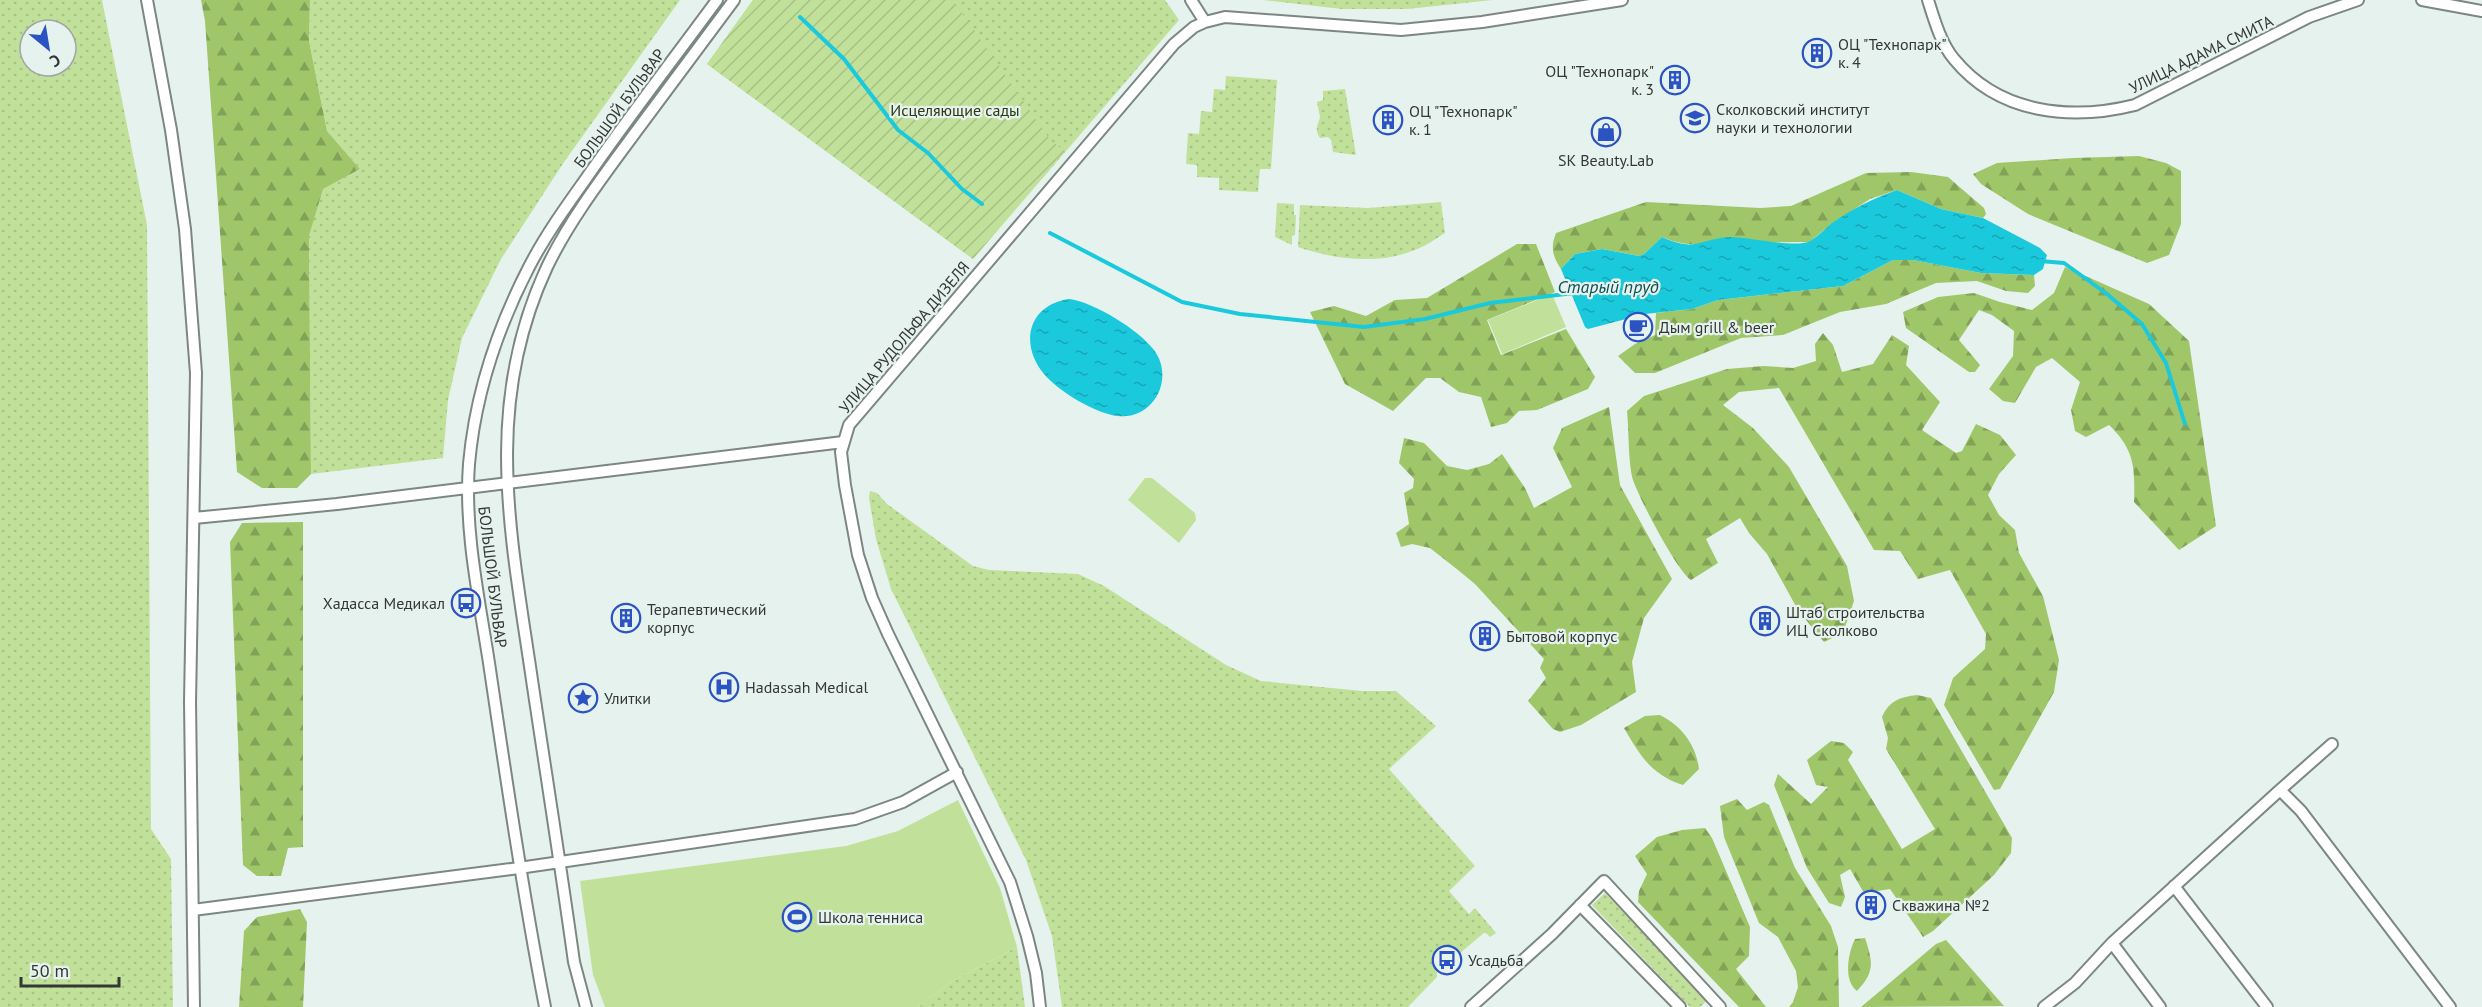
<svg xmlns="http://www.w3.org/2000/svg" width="2482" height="1007" viewBox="0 0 2482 1007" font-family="'PT Sans',sans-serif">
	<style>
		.grass { fill: url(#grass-dots); fill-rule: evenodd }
		.forest { fill: url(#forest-firs) }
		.garden { fill: url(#garden-furrows) }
		.pitch { fill: #c1e19a }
		.water { fill: url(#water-ripples) }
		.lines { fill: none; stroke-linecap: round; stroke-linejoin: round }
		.stream { stroke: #1acadc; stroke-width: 4 }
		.minor-casing { stroke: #7c8782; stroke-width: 14 }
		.minor { stroke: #fff; stroke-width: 10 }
		.labels { text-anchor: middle; stroke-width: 4.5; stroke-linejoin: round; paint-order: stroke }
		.poi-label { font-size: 16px; fill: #333735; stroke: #e6f2ed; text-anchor: start }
		.street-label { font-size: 16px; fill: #333735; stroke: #e6f2ed }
		.park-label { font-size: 16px; fill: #2a3913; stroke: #e6f2ed }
		.water-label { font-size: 18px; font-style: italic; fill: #0c5057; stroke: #e6f2ed }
	</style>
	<defs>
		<pattern id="grass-dots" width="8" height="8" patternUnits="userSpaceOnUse" patternTransform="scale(1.5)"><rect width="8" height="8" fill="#c1e19a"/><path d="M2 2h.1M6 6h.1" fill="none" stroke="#a6c285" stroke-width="1.8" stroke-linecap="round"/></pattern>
		<pattern id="forest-firs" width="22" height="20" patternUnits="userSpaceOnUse" patternTransform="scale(1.5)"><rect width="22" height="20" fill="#9fc76a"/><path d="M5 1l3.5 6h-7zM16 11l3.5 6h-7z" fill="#82a258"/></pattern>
		<pattern id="garden-furrows" width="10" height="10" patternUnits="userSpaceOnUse" patternTransform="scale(1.5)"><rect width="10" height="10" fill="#c1e19a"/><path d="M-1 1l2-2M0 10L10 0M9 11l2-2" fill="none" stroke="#a6c285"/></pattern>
		<pattern id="water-ripples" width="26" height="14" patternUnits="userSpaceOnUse" patternTransform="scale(1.5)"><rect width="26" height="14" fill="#1acadc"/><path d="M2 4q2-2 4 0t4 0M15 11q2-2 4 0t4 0" fill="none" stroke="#18a5b3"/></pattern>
	</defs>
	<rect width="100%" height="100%" fill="#e6f2ed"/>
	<path class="grass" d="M0 0H102L147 225 151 829 171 859 173 1007H0ZM30 30H66V66H30Z
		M310 0H680L564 162 501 259 462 338 448 400 443 458 311 474 309 236 322 189 360 169 327 131 309 41Z
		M753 0H1165L1179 20 973 259 707 64Z
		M1263 0H1493L1407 9H1342Z
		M1226 76 1277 80 1271 169H1260L1258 192 1219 190V178L1197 177V165L1186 164 1188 133 1199 134 1201 111 1212 112 1214 89 1225 90Z
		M1345 89 1356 155 1333 152 1331 140 1328 137 1320 138C1314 129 1318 125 1320 117L1317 102 1323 100V91Z
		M1441 202 1445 233C1434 240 1424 247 1412 251 1377 265 1333 259 1298 247L1300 205 1368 208Z
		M1277 203 1294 204V215H1296L1295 235 1292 236V245L1275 237Z
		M870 491 877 493 887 504 973 566 989 570 1078 574 1104 586 1226 665 1261 681 1362 691H1396L1436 726 1389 769 1475 866 1449 891 1469 914 1475 908 1496 933 1490 937 1485 932 1459 954C1443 953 1436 961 1437 977L1408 1007H1062L1052 936 1026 860 891 589 876 539 869 498Z
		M1605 893 1708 1000 1700 1007H1690L1592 905Z
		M1017 947 1025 1007H918L951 982Z"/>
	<path class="forest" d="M201 0H310L309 41 327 131 360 169 323 189 309 236 311 474 297 488H262L237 472 205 21Z
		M2139 156 2166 163 2181 171V224L2169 255 2147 263 2028 214 1981 184 1973 174 1997 163 2073 158Z
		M1911 172 1948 177 1984 208 1986 214 1983 218 1941 209 1897 190 1870 199 1833 223 1809 242 1705 243C1689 246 1677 243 1662 237L1644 254 1639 256 1602 249 1575 254 1561 269C1553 257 1550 248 1556 233L1646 202 1760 208 1791 206 1866 173Z
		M1517 244H1536L1555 292 1487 320 1501 355 1566 329 1595 377 1588 389 1537 410 1519 411 1507 423 1491 427 1481 397 1459 392 1440 378H1426L1393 411 1345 384 1310 312 1334 306 1366 316 1395 300 1427 298Z
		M1893 260H1913L1981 273 2034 275 2035 286 2028 293 2006 291 1977 281 1936 283 1886 304 1840 312 1783 335 1741 338 1655 373H1635L1618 356 1635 344 1655 335 1656 313 1692 309 1718 300 1843 286Z
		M2065 267 2149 304 2189 341 2216 526 2179 550 2134 502C2135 468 2135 450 2109 425L2086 437 2075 431 2071 410 2080 382 2052 358 2036 367 2015 403 2003 401 1989 389 2013 356 2014 331 1992 315 1979 310 1959 340 1980 365 1975 372H1969L1906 328 1903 312 1938 297 1974 293 2000 302 2032 310 2054 293Z
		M1823 333 1833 345 1842 372 1873 364 1892 335 1909 346 1906 365 1940 402 1922 430 1956 453 1962 451 1976 424 2000 435 2016 455 1999 474 1988 495 1999 515 2015 530 2019 553 2043 596 2059 660 2054 692 2000 789 1994 790 1944 705 1953 678 1985 649 1986 634 1950 570 1918 579 1900 551 1874 550 1779 388 1739 392 1723 405 1753 428 1789 467 1847 566 1854 601 1843 633 1824 642 1798 610 1767 554 1749 533 1740 518 1706 539 1718 563 1691 580C1677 571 1639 498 1633 480 1628 463 1629 430 1627 411L1644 396 1727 369 1764 366 1793 368 1816 361 1815 344Z
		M1609 407 1620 485 1672 579 1644 618 1632 662 1636 692 1581 725 1560 732 1553 729 1528 701 1546 678 1540 668 1544 659 1475 584 1458 570 1430 548 1412 544 1401 547 1396 533 1409 524 1404 493 1413 488 1414 479 1399 463 1404 438 1424 443 1447 466 1467 470 1489 464 1502 454 1525 488 1534 508 1572 487 1553 448 1562 428Z
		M303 522V847L288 848 281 876H257L243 865 230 542 242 523Z
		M1917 695 1931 698 2012 838 2011 853 1994 875 1933 931 1923 937 1890 889 1864 893 1850 869 1840 875 1845 897 1841 907 1829 903 1807 868 1774 785 1778 774 1811 804 1828 787 1816 785 1807 760 1831 741 1844 743 1853 752 1848 760 1902 849 1935 829 1886 749 1888 738 1882 717C1889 701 1900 697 1917 695Z
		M1660 715C1682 726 1696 745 1699 769L1683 785C1651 775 1640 755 1624 728L1645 716Z
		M1737 799 1747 810 1764 802 1769 805 1795 868 1831 926 1838 947 1839 1007H1789L1793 1002 1798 987 1796 971 1778 937 1759 923 1724 837 1720 806Z
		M1705 828 1712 838 1750 927 1749 956 1736 969 1766 1007H1739L1638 902 1639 891 1647 874 1635 856 1657 837 1682 830Z
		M300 909 307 922 303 1007H239L244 931 257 917Z
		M1865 938C1873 962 1875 972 1857 991 1843 981 1848 953 1855 939Z
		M1946 940 2004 1006 1861 1007 1936 944Z"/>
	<path class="garden" d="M753 0H953L1051 141 1065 151 973 259 707 64Z"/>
	<path class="pitch" d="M1552 294 1566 327 1502 354 1488 320Z
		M1145 478H1152L1195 513 1196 520 1179 543 1128 500Z
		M958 800 1000 888 1017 947 951 982 918 1007H605L593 975 580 881 846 846 898 831Z"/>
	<path class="water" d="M1897 190 1941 209 1983 218 2040 248 2047 255 2043 269 2034 275 1981 273 1913 260H1893L1843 286 1718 300 1692 309 1645 314 1588 329 1585 327 1561 269 1575 254 1602 249 1639 256 1644 254 1662 237C1696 252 1697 240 1728 237 1746 236 1796 249 1810 241 1818 236 1825 229 1832 223 1852 209 1874 198 1897 190Z
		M1069 299C1094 302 1139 330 1154 350 1175 378 1154 420 1118 416 1096 414 1058 391 1044 374 1019 344 1028 305 1069 299Z"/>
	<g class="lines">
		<path class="stream" d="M800 17 844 59 898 130 928 153 962 189 982 204
			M1050 233 1182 302 1240 314 1364 327 1425 319 1490 303 1574 293
			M2040 261 2064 263 2107 294 2142 324 2166 363 2185 424"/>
		<g class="minor-casing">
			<path id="minor" d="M147 0 171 130 185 229 196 373 190 702 194 1007
				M1191 0 1205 22
				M1928 0C1934 19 1941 44 1954 59 1999 114 2071 121 2135 105L2309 17 2358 0
				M2422 0 2482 11
				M194 518 337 504 843 442
				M2280 790 2332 744
				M2174 886 2267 1007
				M1580 905 1680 1007
				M193 910 519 868 855 819 903 802 957 772
				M2112 943 2160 1007
				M545 1007C523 893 506 778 489 663 479 598 464 530 469 464 475 396 498 327 529 267 545 236 565 208 585 180 627 119 673 60 717 0
				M586 1007 574 962C561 868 546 774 532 680 511 536 482 406 547 267 569 221 602 178 632 137 666 92 700 46 734 0
				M1040 1007 1036 973 1027 936 1010 882 888 634 872 598 858 555 845 485 841 452 849 425 1174 44 1194 27 1205 22 1225 17 1401 30 1482 22 1622 0
				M1471 1007 1552 934 1604 881 1720 1007
				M2044 1007 2075 983 2112 943 2280 790 2301 811 2450 1007"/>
		</g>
		<use href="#minor" class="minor"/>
	</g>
	<defs>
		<g id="building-ring" transform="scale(1.5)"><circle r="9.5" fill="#e6f2ed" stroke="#2b53c2" stroke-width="1.5"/><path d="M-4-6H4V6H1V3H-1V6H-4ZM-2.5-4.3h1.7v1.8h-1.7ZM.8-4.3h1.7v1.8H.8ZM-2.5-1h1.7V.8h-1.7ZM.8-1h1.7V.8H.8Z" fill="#2b53c2"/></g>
		<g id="university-ring" transform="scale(1.5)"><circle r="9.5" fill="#e6f2ed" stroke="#2b53c2" stroke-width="1.5"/><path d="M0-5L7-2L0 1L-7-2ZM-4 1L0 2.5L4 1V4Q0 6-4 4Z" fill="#2b53c2"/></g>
		<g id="shop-ring" transform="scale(1.5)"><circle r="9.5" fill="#e6f2ed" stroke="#2b53c2" stroke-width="1.5"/><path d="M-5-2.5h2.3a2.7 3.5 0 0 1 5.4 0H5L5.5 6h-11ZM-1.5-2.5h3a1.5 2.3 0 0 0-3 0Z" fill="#2b53c2"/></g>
		<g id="cafe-ring" transform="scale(1.5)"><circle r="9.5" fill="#e6f2ed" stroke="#2b53c2" stroke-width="1.5"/><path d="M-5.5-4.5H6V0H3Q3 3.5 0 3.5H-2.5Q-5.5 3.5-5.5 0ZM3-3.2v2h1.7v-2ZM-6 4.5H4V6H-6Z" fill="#2b53c2"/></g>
		<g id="bus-ring" transform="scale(1.5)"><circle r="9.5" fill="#e6f2ed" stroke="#2b53c2" stroke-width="1.5"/><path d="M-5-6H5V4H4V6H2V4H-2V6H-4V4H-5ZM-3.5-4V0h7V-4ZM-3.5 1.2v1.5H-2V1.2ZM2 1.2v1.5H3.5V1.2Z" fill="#2b53c2"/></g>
		<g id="hospital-ring" transform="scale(1.5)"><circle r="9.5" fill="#e6f2ed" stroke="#2b53c2" stroke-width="1.5"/><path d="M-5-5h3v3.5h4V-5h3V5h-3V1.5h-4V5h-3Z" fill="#2b53c2"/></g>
		<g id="sight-ring" transform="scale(1.5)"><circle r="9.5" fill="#e6f2ed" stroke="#2b53c2" stroke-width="1.5"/><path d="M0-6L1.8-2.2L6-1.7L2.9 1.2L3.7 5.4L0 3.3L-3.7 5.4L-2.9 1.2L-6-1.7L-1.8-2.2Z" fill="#2b53c2"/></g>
		<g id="stadium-ring" transform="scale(1.5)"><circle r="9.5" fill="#e6f2ed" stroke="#2b53c2" stroke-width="1.5"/><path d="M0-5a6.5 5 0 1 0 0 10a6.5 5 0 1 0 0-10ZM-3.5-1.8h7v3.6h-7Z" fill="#2b53c2"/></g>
	</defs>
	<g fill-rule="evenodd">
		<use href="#building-ring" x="1817" y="53"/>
		<use href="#building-ring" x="1675" y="80"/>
		<use href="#university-ring" x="1695" y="118"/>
		<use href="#building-ring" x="1388" y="120"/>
		<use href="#shop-ring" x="1606" y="132"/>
		<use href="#cafe-ring" x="1638" y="327"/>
		<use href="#bus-ring" x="466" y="603"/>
		<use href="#building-ring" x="626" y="618"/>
		<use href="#building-ring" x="1765" y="621"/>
		<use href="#building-ring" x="1485" y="636"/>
		<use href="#hospital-ring" x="724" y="687"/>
		<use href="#sight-ring" x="583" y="698"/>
		<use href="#building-ring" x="1871" y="905"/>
		<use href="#stadium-ring" x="797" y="917"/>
		<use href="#bus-ring" x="1447" y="960"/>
	</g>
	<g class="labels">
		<g class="poi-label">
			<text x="1838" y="50">ОЦ "Технопарк"<tspan x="1838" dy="18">к. 4</tspan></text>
			<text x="1654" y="77" text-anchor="end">ОЦ "Технопарк"<tspan x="1654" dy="18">к. 3</tspan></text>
			<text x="1716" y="115">Сколковский институт<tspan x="1716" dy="18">науки и технологии</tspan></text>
			<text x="1409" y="117">ОЦ "Технопарк"<tspan x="1409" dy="18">к. 1</tspan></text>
			<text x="1606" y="166" text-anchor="middle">SK Beauty.Lab</text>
			<text x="1659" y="333">Дым grill &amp; beer</text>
			<text x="445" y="609" text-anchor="end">Хадасса Медикал</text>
			<text x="647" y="615">Терапевтический<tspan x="647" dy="18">корпус</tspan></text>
			<text x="1786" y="618">Штаб строительства<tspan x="1786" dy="18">ИЦ Сколково</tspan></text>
			<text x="1506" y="642">Бытовой корпус</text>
			<text x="745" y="693">Hadassah Medical</text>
			<text x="604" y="704">Улитки</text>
			<text x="1892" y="911">Скважина №2</text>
			<text x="818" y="923">Школа тенниса</text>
			<text x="1468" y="966">Усадьба</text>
		</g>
		<g class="street-label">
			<text transform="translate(2201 54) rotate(-26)" y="6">УЛИЦА АДАМА СМИТА</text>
			<text transform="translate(619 108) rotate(-54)" y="6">БОЛЬШОЙ БУЛЬВАР</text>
			<text transform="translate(904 337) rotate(-50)" y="6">УЛИЦА РУДОЛЬФА ДИЗЕЛЯ</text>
			<text transform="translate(493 577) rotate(83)" y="6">БОЛЬШОЙ БУЛЬВАР</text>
		</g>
		<g class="park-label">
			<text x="955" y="116">Исцеляющие сады</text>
		</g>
		<g class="water-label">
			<text x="1608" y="293">Старый пруд</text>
		</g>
	</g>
	<g transform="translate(48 48) rotate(150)"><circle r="28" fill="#e6f2ed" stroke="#9ea7a3" stroke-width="1.5"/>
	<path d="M0-4.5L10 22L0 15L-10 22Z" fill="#2b53c2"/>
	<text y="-9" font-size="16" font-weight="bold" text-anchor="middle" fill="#333735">С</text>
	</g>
	<path d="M21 977v9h98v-9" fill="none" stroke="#333735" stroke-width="3"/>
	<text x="30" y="977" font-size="18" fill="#333735" stroke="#e6f2ed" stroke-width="4.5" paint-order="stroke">50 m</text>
</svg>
